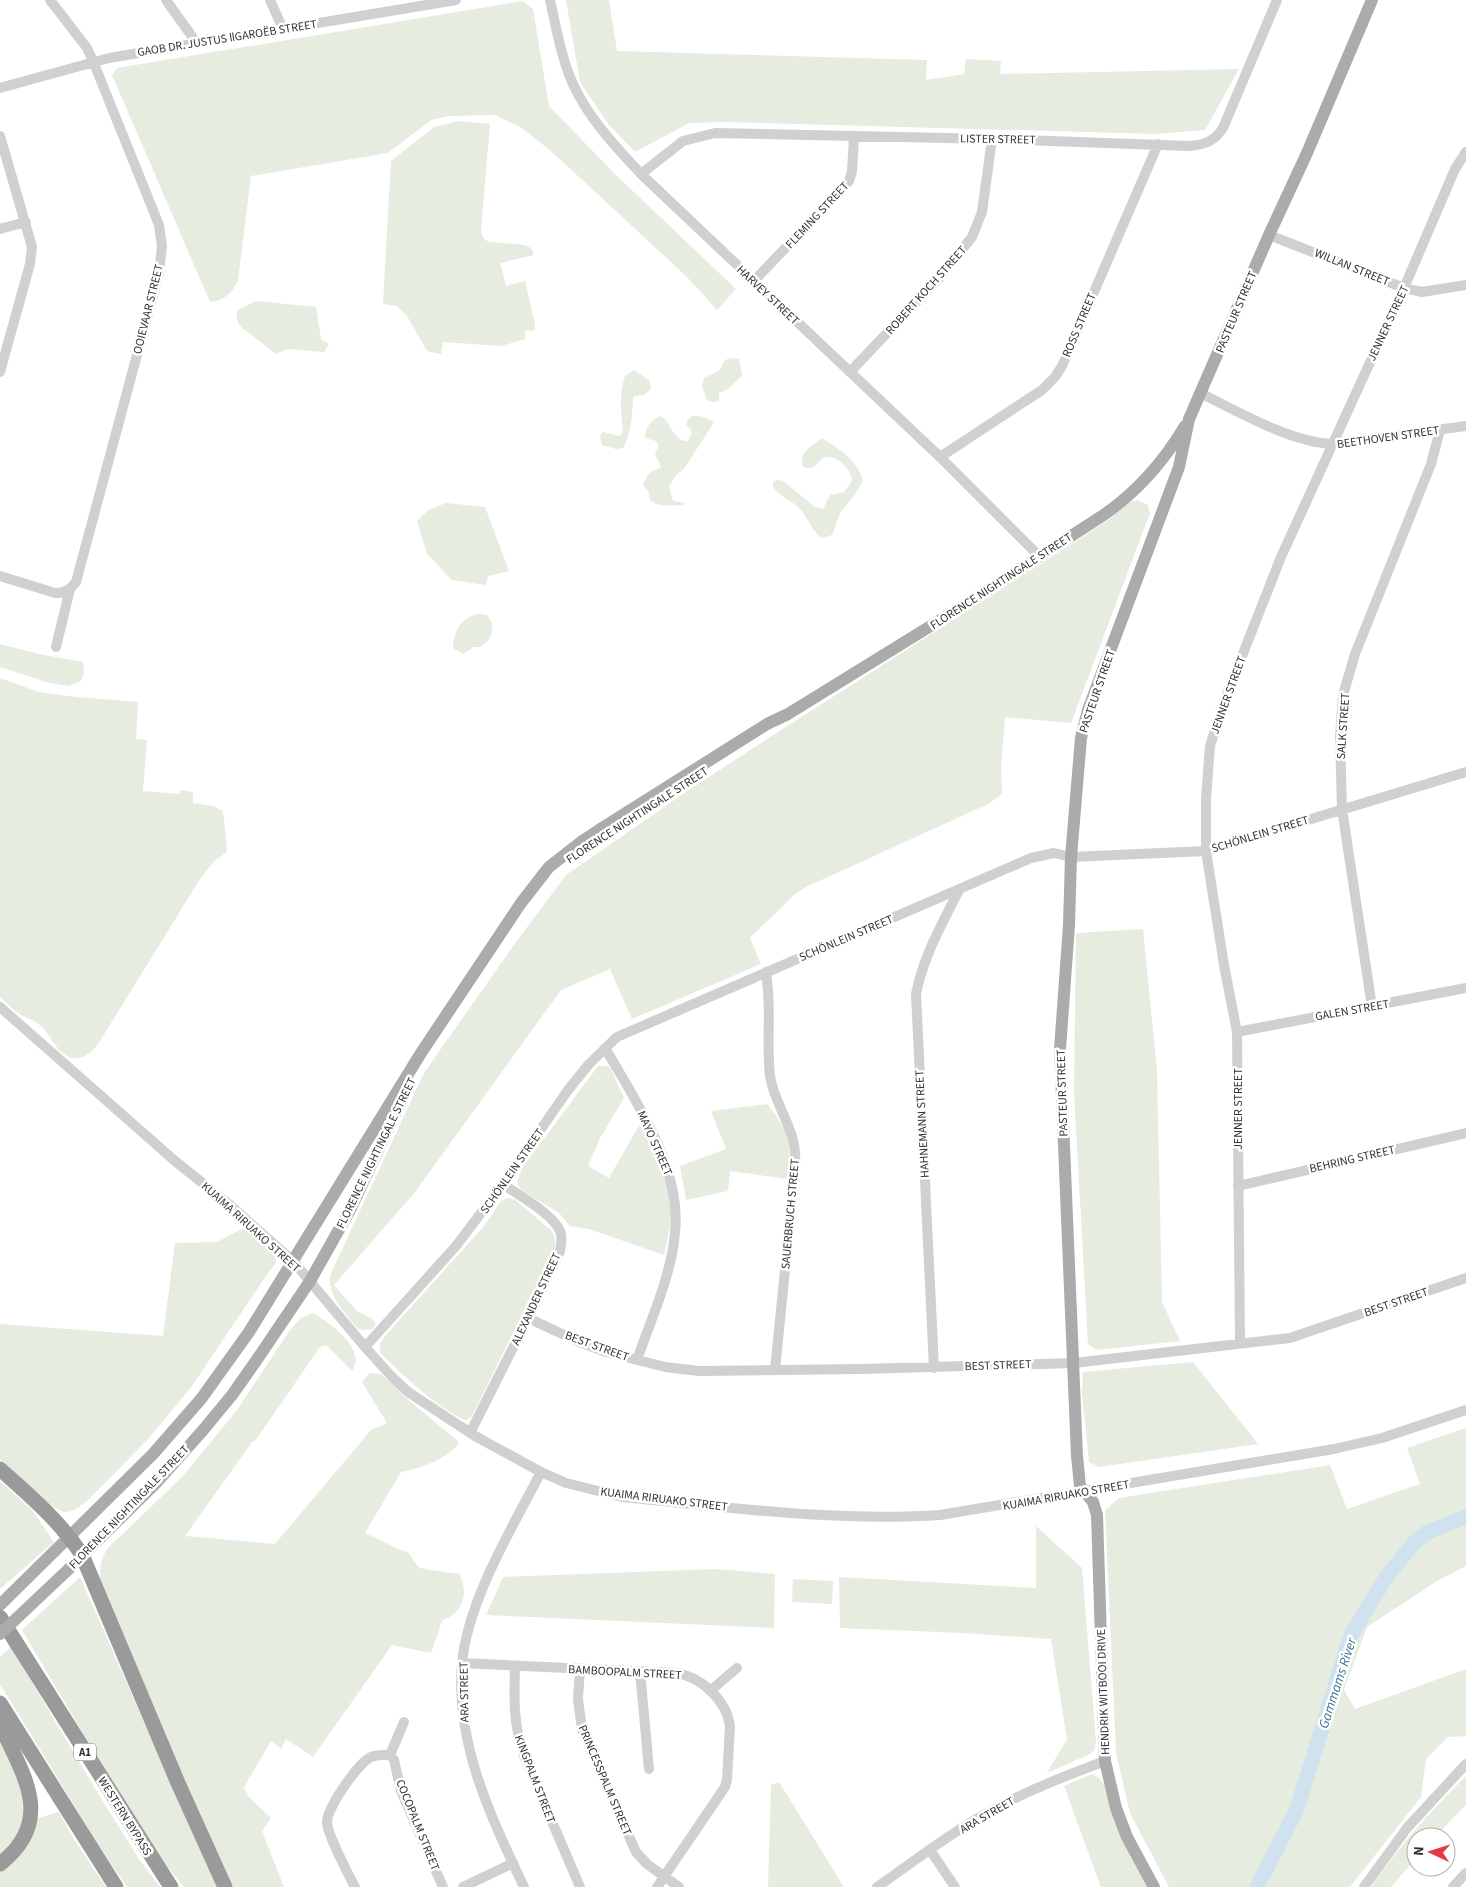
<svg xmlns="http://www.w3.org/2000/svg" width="1466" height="1887" viewBox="0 0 1466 1887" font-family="'Source Sans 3',sans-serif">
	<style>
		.green { fill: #e6ecdf }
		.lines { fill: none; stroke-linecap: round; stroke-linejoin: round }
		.river { stroke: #cfe2ee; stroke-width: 15 }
		.minor { stroke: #d0d0d0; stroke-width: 10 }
		.major { stroke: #ababab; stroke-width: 12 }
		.highway { stroke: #9a9a9a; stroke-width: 15 }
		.major-bridge { stroke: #ababab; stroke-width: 12 }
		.labels { text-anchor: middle; stroke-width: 5; stroke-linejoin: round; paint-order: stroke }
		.shield { fill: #fff; stroke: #707070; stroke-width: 1 }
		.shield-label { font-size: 11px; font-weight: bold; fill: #333 }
		.street-label { font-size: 12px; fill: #333; stroke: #fff }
		.water-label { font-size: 14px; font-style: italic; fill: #3f7597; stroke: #fff }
	</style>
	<rect width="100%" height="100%" fill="#fff"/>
	<path class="green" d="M566 0H609L617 51 927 60 926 80 964 74 966 59 1001 61 1000 74 1239 69 1205 130 1156 134 724 122 689 123 635 152 609 125 580 82Z
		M523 1 533 9 549 106 616 175 736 289 717 310 686 276 552 152 522 128 495 115 449 116 431 120 388 153 251 176 238 281C232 293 224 301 210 302L112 75 117 68Z
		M459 121 490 124 481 230C482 237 484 240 490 242L525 245 531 248 534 255 500 263 506 286 525 281 535 324V330L525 331V339L501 346 443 342 441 354 427 351 407 316 397 306 383 304 391 161 434 127Z
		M256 301 316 307 321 339 329 344 324 352 287 349 276 354 241 327C237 321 235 317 238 310Z
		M731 358 739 359 742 376 728 389 719 393V401L713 402 707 400 702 386 704 378 719 371 725 360Z
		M634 370 649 380 651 387C647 396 642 395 633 397 632 415 632 432 623 448L616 449 602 445 600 436 602 432 620 436 623 432C621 414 619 393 625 376Z
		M661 416C672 423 673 442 688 441L692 432 686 424C690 410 704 417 714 422L684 469 676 475 669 486 673 501 685 503 683 505C672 505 658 508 650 500L649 493 643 484 649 473 661 467 655 454 659 446 656 441 645 438C645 428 651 419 661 416Z
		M822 438C839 449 858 460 863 481L854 496 841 511 832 535 821 538C812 530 808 518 800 509 792 500 780 497 773 487V482L777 480 783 481 815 507 823 509 830 495 844 492C846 489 850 485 851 482 855 472 836 454 826 457 815 460 819 472 803 467 798 452 812 446 822 438Z
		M1137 500 1148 505 1150 513 1071 723 1005 717 1001 767 1002 794 988 804 806 887 795 894 750 938 761 964 632 1019 610 969 561 990 415 1192 334 1285 357 1311 371 1318 376 1323 373 1329 363 1330 358 1329C346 1313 323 1292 332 1271L424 1073 516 942 566 875 680 796 761 743 1061 551 1111 518 1130 502Z
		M446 503 485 507 509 571 488 576 486 585 452 580 427 554 417 521 428 510Z
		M479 614 487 615C497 627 492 639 481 647H474L463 654 453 648C454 631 461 617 479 614Z
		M0 644 39 654 83 662 84 673 81 681 68 686 46 682 0 667Z
		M0 678 39 692 76 697 138 702 136 739 147 740 143 791 180 794V790L193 792V803L213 806 223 811 227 848 226 853 215 860 200 879 100 1041C94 1049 89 1056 79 1058 59 1061 52 1035 39 1024 34 1020 27 1019 21 1015 14 1011 7 1003 0 997Z
		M1143 929 1157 1070 1162 1302 1180 1341 1096 1350 1088 1344 1074 1092 1076 933Z
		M598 1066H607L611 1069 624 1098 600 1138 588 1166 609 1178 640 1124C650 1142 663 1161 668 1181 674 1205 670 1231 664 1255L589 1229 570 1226 559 1213 521 1190 517 1182 522 1168Z
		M767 1104C788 1129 793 1146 788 1179L730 1171 728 1191 686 1200 680 1166 726 1149 711 1111Z
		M507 1198 514 1199 552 1231 555 1239V1247L472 1416 467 1420H464C432 1403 406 1378 380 1353V1344L385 1336 484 1226 501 1201Z
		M247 1228 275 1257 276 1263 268 1273 192 1386 148 1439 86 1502C80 1506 73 1512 65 1512 52 1511 11 1470 0 1459V1324L163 1336 175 1243 217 1242 242 1229Z
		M313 1313C330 1323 367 1349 352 1371L326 1345 320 1347 255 1441 252 1442 185 1536 275 1544 371 1430 387 1423 362 1382 370 1373 381 1374 405 1397 459 1442C450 1458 419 1469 401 1472L365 1533 403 1551 408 1552 418 1567 424 1569 459 1574C466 1586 466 1601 456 1612 453 1616 446 1618 442 1621L431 1653 392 1645 313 1757 286 1739 281 1749 271 1741 244 1787 248 1796 271 1818 262 1831 284 1887H233L201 1821 101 1584C99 1570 100 1559 108 1548L183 1476 237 1410 290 1330 301 1318Z
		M1193 1362 1258 1444 1099 1467 1089 1462 1082 1394 1083 1372Z
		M1466 1428V1566L1437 1581 1367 1627 1344 1690 1355 1709 1466 1669V1736L1448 1737 1426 1759 1421 1797 1350 1887H1169L1130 1813 1116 1753 1105 1510 1119 1498 1330 1465 1347 1509 1420 1484 1407 1448Z
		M0 1481 32 1510 54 1542 0 1589Z
		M1036 1526 1082 1568 1096 1741 1095 1749 1090 1754 1047 1773 1067 1739 1051 1639 963 1633 840 1628 839 1577 1036 1588Z
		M715 1569 775 1574 774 1628 486 1615 503 1577Z
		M80 1577 217 1887H184L156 1853 124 1803 22 1630Z
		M793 1579 833 1581 832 1604 792 1602Z
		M11 1647 99 1795 139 1859 160 1887H127L102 1851 0 1684V1657Z
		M0 1741C15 1770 33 1807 16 1838 13 1844 5 1850 0 1855Z
		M1092 1774 1099 1778 1104 1784 1115 1822 1150 1887H1101L1064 1786Z
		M1466 1776V1805L1435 1837H1416V1858L1391 1887H1371C1399 1847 1431 1810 1466 1776Z
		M779 1782 844 1887H768L771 1785Z
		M59 1812 73 1838 106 1887H0V1872C20 1859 32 1841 38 1818Z"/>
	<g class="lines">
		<path class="river" d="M1257 1887 1297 1809 1351 1635 1387 1576 1415 1542 1428 1532 1466 1517"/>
		<path class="minor" d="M166 0 196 42
			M270 0 283 29
			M550 0C556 27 561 56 572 82 588 118 615 146 641 174L940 457 1039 556
			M0 88 109 58 456 0
			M0 136 32 247 30 264 0 372
			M641 174 683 141 715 133 992 139 1189 146C1204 145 1215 141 1223 128L1277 0
			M0 229 26 222
			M1269 235 1404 288 1422 292 1466 285
			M754 281 849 181 852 171 854 137
			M850 372 939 278 972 237 982 212 992 139
			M1200 393C1239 412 1290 442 1332 444L1466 426
			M940 457 1042 390 1055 377 1062 366 1158 144
			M0 576 55 593C65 593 70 590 76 582L159 273 162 246 159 225 93 61 87 48 50 0
			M56 647 70 589
			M766 972C772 1007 766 1041 770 1076 773 1096 784 1113 790 1131 795 1143 796 1156 795 1169L775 1370
			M0 1007 175 1161 230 1205 293 1261 365 1347 393 1378 408 1392 475 1436 541 1472 566 1483 622 1497C726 1507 835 1522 940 1515L1334 1449 1382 1438 1466 1410
			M1372 1007 1342 809 1340 737 1343 695 1355 654 1431 464 1440 430
			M1237 1032 1466 988
			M605 1048C636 1101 682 1169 675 1233 671 1277 651 1319 637 1360
			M1238 1186 1466 1133
			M528 1318 577 1341 606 1352 665 1367 699 1371 861 1369 1074 1363 1290 1338 1466 1278
			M1240 1342 1237 1032 1224 965 1206 851V798L1210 746 1222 707 1281 557 1404 288 1455 169 1466 152
			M365 1347 456 1246 503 1184 568 1090 589 1064 617 1037 1031 858 1054 853 1071 857 1206 851 1466 772
			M934 1368 916 994C923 957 942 924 959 890
			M470 1433 528 1318 560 1251C561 1244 563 1238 560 1231 552 1213 519 1196 503 1184
			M462 1663 675 1673C700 1676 726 1699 730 1726L727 1779 725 1787 657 1887
			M515 1666C514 1700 513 1722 524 1756L580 1887
			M580 1669 578 1699 582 1730 636 1852 647 1864 679 1887
			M640 1671 649 1769
			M710 1691 737 1668
			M390 1755 394 1760 401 1791 443 1887
			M390 1755 404 1722
			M930 1850 955 1887
			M355 1887C348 1874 328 1835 327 1823 326 1809 358 1763 371 1757 377 1754 383 1755 390 1755
			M463 1887 513 1863
			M524 1887C491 1817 455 1743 462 1663 468 1600 512 1528 541 1472
			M877 1887C916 1860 954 1830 996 1808 1031 1789 1068 1775 1105 1761
			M1364 1887 1407 1828 1466 1764
			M1453 1887 1466 1873"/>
		<path class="major" d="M76 1562 156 1483 204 1429 232 1395 256 1361 310 1281 350 1210 409 1084
			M0 1605 153 1454 201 1399 249 1332 421 1053 521 903 549 867 581 842 602 828 767 724 788 714 963 606 1102 516C1136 493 1164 461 1185 426
			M1154 1887 1127 1837 1116 1808 1105 1761 1097 1515 1093 1502 1080 1486 1077 1456 1060 1049 1069 925 1071 857 1081 738 1088 710 1179 467 1189 419 1269 235 1307 153 1372 0"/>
		<path class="highway" d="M0 1469C30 1496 60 1521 82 1555L178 1783 225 1887
			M0 1617 171 1887
			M0 1703 116 1887
			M0 1724C23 1775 56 1820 0 1864"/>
		<path class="major-bridge" d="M0 1634 72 1566"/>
	</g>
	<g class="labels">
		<rect class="shield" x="74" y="1743.5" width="22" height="17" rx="4"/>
		<g class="shield-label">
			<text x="85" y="1756">A1</text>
		</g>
		<g class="street-label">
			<text transform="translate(227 38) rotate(-9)" y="4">GAOB DR. JUSTUS ǁGAROËB STREET</text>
			<text transform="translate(998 139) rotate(1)" y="4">LISTER STREET</text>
			<text transform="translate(817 215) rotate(-47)" y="4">FLEMING STREET</text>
			<text transform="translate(1352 267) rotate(22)" y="4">WILLAN STREET</text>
			<text transform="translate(926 290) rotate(-48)" y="4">ROBERT KOCH STREET</text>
			<text transform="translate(768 295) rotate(43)" y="4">HARVEY STREET</text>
			<text transform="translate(148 309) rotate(-76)" y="4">OOIEVAAR STREET</text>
			<text transform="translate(1236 312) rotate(-67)" y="4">PASTEUR STREET</text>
			<text transform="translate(1388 323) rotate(-65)" y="4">JENNER STREET</text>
			<text transform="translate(1079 325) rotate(-67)" y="4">ROSS STREET</text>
			<text transform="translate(1388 437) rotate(-8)" y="4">BEETHOVEN STREET</text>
			<text transform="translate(1001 581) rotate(-33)" y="4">FLORENCE NIGHTINGALE STREET</text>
			<text transform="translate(1097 691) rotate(-71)" y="4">PASTEUR STREET</text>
			<text transform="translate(1228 695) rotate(-70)" y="4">JENNER STREET</text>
			<text transform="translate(1343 726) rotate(-86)" y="4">SALK STREET</text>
			<text transform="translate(637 815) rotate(-33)" y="4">FLORENCE NIGHTINGALE STREET</text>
			<text transform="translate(1260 834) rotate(-17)" y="4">SCHÖNLEIN STREET</text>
			<text transform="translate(846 938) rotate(-23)" y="4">SCHÖNLEIN STREET</text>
			<text transform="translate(1352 1010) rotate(-10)" y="4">GALEN STREET</text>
			<text transform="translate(1062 1093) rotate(-92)" y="4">PASTEUR STREET</text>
			<text transform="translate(1238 1109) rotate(-90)" y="4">JENNER STREET</text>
			<text transform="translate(922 1124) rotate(-93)" y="4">HAHNEMANN STREET</text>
			<text transform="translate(655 1143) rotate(66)" y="4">MAYO STREET</text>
			<text transform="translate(376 1153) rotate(-64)" y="4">FLORENCE NIGHTINGALE STREET</text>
			<text transform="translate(1352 1159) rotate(-13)" y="4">BEHRING STREET</text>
			<text transform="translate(512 1171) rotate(-55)" y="4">SCHÖNLEIN STREET</text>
			<text transform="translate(790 1214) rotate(-85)" y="4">SAUERBRUCH STREET</text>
			<text transform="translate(251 1227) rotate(42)" y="4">KUAIMA RIRUAKO STREET</text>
			<text transform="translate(536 1299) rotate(-65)" y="4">ALEXANDER STREET</text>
			<text transform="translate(1396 1302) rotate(-19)" y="4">BEST STREET</text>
			<text transform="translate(597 1346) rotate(20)" y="4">BEST STREET</text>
			<text transform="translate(998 1365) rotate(-2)" y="4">BEST STREET</text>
			<text transform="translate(1066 1495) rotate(-10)" y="4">KUAIMA RIRUAKO STREET</text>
			<text transform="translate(664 1499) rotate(7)" y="4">KUAIMA RIRUAKO STREET</text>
			<text transform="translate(129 1507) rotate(-46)" y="4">FLORENCE NIGHTINGALE STREET</text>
			<text transform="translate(625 1672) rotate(3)" y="4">BAMBOOPALM STREET</text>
			<text transform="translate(464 1692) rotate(-91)" y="4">ARA STREET</text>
			<text transform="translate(1103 1692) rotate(-92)" y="4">HENDRIK WITBOOI DRIVE</text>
			<text transform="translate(535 1779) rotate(69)" y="4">KINGPALM STREET</text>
			<text transform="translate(605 1780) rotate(67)" y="4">PRINCESSPALM STREET</text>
			<text transform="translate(987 1815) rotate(-30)" y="4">ARA STREET</text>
			<text transform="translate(125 1816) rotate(58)" y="4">WESTERN BYPASS</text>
			<text transform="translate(418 1825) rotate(68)" y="4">COCOPALM STREET</text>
		</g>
		<g class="water-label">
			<text transform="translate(1337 1683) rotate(-72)" y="5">Gammams River</text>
		</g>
	</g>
	<g transform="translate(1431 1852) rotate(274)"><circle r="24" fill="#ffffff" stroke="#adadad"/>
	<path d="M0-4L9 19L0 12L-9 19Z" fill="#e63946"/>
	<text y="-8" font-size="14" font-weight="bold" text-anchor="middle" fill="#333333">N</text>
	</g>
</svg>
